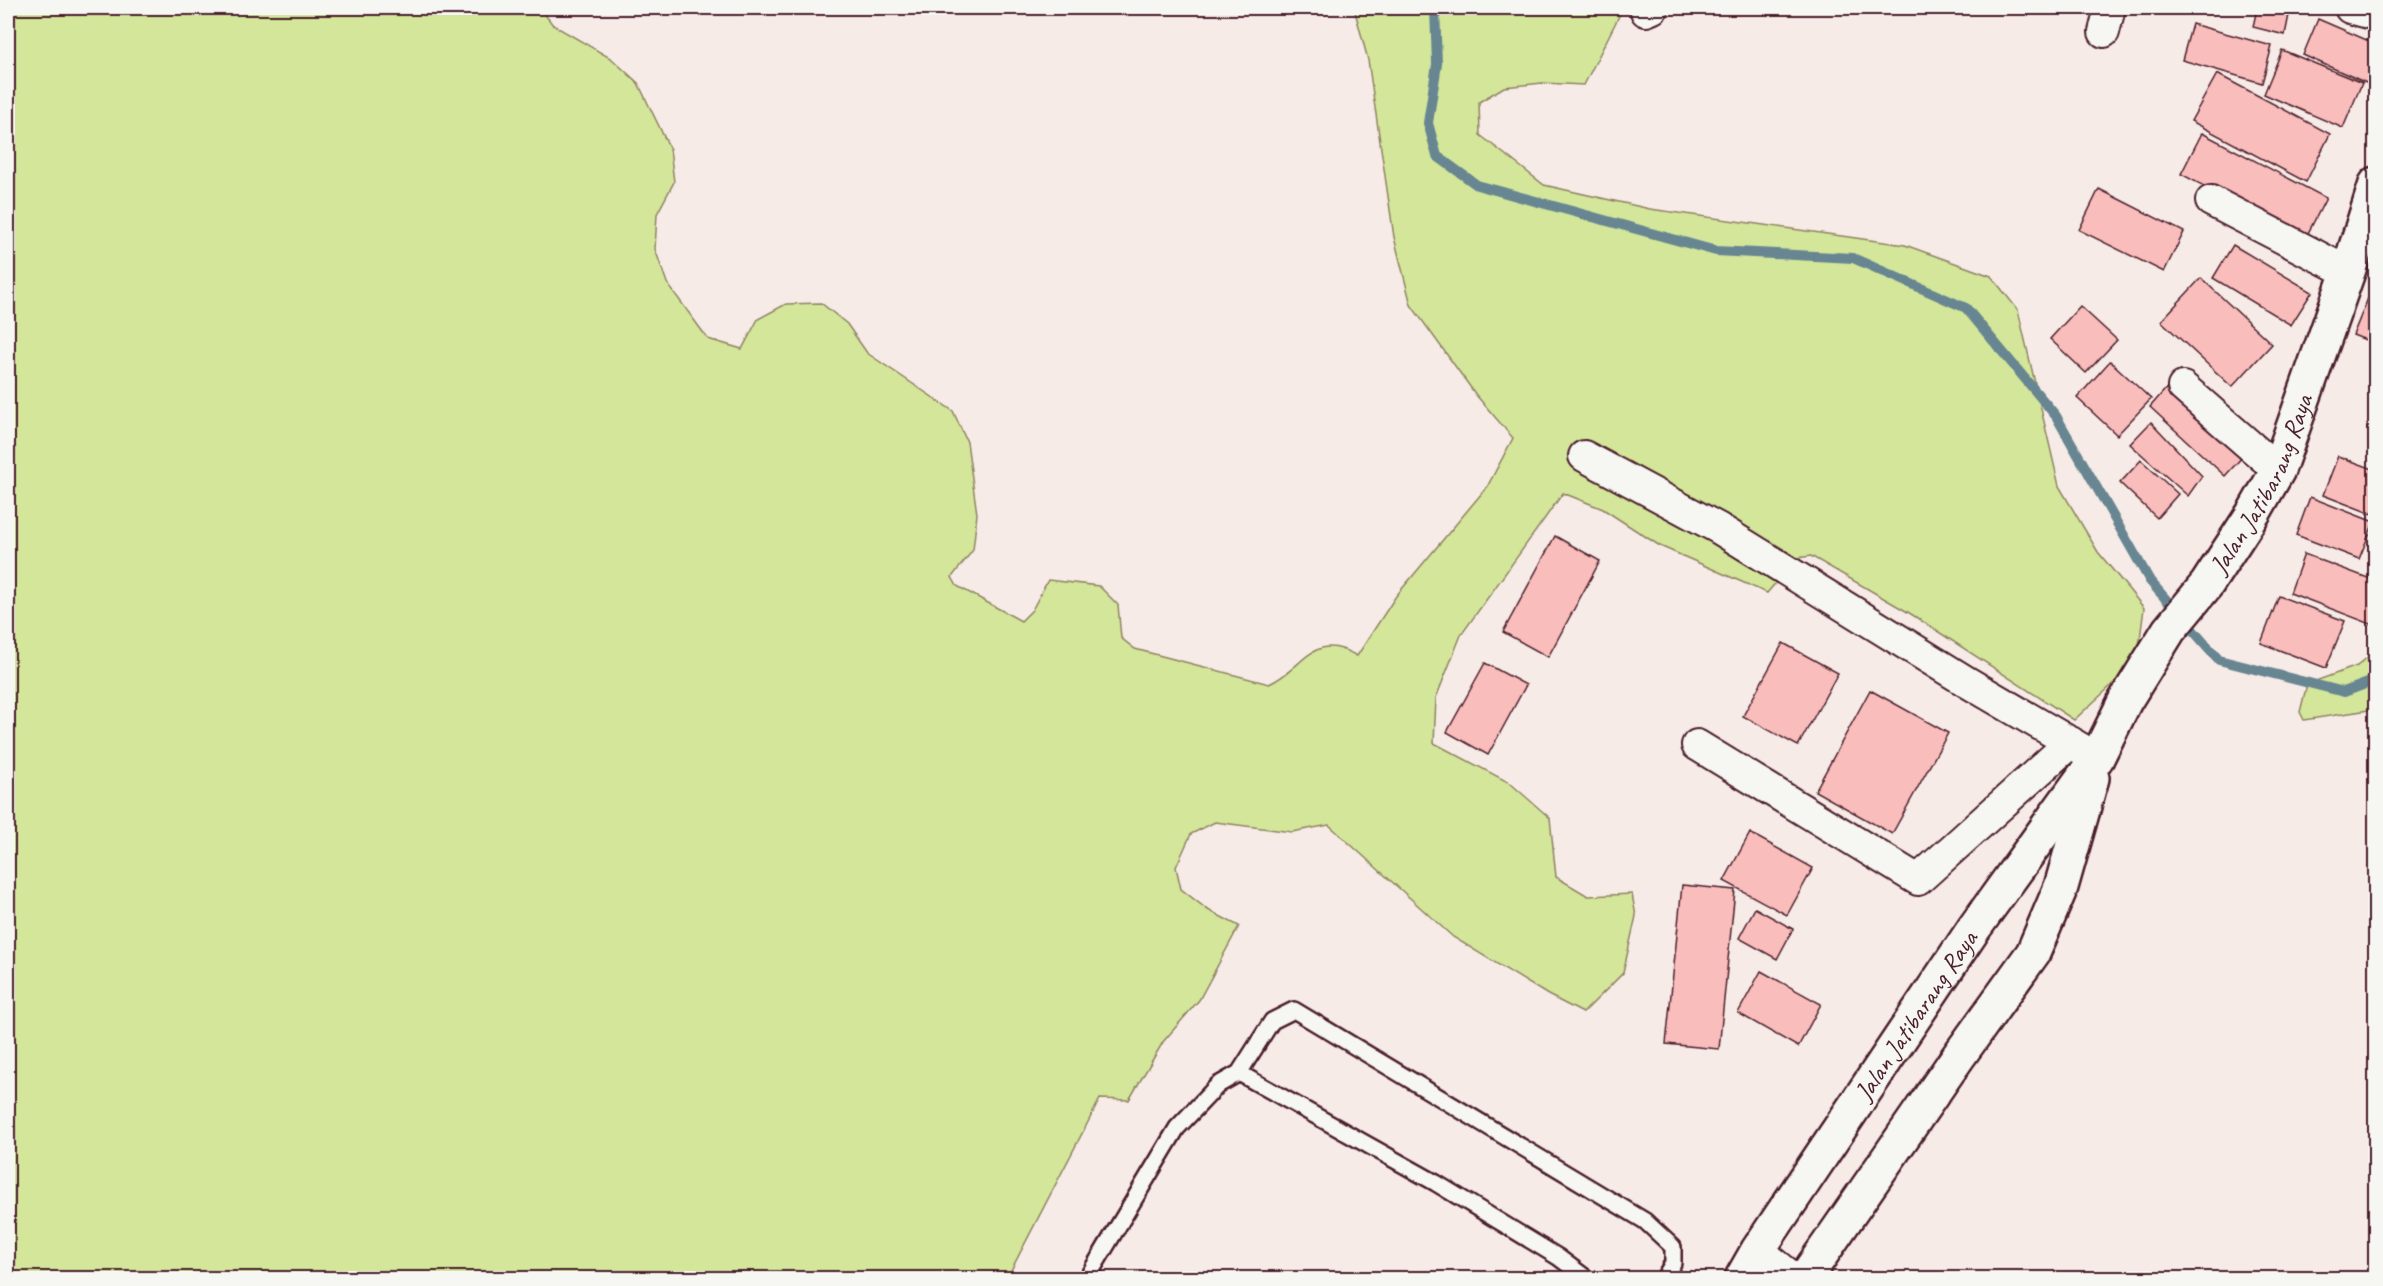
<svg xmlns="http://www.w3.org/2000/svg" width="2383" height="1286" viewBox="0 0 2383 1286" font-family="Caveat,sans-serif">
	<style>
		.green { fill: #d3e69a; stroke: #8e8262; stroke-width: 1.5 }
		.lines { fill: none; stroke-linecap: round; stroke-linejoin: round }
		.stream { stroke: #678691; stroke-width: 10 }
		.building { fill: #f9bdbb; stroke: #4a1f2b; stroke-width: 1.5 }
		.service-casing { stroke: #4a1f2b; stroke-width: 20 }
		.minor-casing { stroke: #4a1f2b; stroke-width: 34 }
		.tertiary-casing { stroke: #4a1f2b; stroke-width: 38 }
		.service { stroke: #f6f6f2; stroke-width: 15 }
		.minor { stroke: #f6f6f2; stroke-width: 30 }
		.tertiary { stroke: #f6f6f2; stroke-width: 33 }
		.labels { text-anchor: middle; stroke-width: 4.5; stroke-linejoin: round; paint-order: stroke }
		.street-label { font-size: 26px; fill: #4a1f2b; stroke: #f6f6f2 }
	</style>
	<rect width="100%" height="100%" fill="#f7ebe7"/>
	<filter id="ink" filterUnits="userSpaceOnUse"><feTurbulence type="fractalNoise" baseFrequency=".0167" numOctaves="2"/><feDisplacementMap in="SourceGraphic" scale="12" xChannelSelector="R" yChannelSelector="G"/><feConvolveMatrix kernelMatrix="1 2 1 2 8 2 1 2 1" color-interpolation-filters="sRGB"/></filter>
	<g filter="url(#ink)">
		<path class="green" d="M8 8H540L553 25 612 59 638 83 670 149 674 182 657 214 655 249 667 283 708 339 742 349 758 319 786 304 821 303 847 324 867 353 953 411 967 442 977 514 973 550 952 577 957 586 1021 621 1032 610 1048 580 1099 586 1118 605 1121 638 1135 649 1269 684C1304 669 1312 629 1357 656L1396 596 1487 487 1513 438 1476 395 1411 305 1394 237 1368 60 1354 8H1623L1584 85 1542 83 1504 87 1479 102 1480 135 1544 185 1650 209 1905 245 1991 276 2018 310 2059 486 2098 552 2144 608 2137 662 2074 720 1911 614 1811 556 1797 558 1767 593 1660 546 1603 509 1563 493 1461 635 1436 698 1434 743 1510 783 1550 818 1556 877 1588 896 1632 894 1636 916 1623 973 1583 1013 1548 995 1453 937 1329 825 1292 832 1215 822 1191 834 1176 867 1181 889 1208 910 1239 926 1199 1000 1163 1042 1129 1100 1100 1099 1007 1278H8Z
			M2375 651V709L2304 720 2300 712 2307 684 2357 666Z"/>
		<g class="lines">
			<path class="stream" d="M1435 8 1437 64 1428 123 1437 156 1477 185 1716 251 1853 258 1966 308 2056 416 2150 581 2219 660 2344 692 2376 680"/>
		</g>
		<path class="building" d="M2257 8 2290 10 2285 35 2253 27Z
			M2318 19 2376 44V75L2371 85 2303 55Z
			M2192 24 2272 46 2262 83 2182 60Z
			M2282 50 2362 83 2343 128 2264 94Z
			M2217 74 2330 134 2306 182 2191 121Z
			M2202 133 2326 198 2305 239 2181 174Z
			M2099 189 2184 232 2164 272 2079 230Z
			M2233 245 2312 292 2291 325 2213 278Z
			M2201 278 2272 344 2232 387 2161 321Z
			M2369 296 2376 298V344L2353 335Z
			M2080 306 2117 340 2086 373 2050 339Z
			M2110 361 2151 399 2117 435 2077 398Z
			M2170 384 2245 454 2225 476 2150 407Z
			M2151 422 2202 476 2188 496 2130 444Z
			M2338 456 2376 470V505L2372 514 2323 495Z
			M2141 460 2178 494 2157 518 2120 483Z
			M2310 497 2374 522 2359 559 2296 535Z
			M1555 536 1600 561 1548 657 1503 632Z
			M2376 545V565L2369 562Z
			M2304 554 2376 581V626L2290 593Z
			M2279 596 2345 621 2326 668 2261 643Z
			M1783 643 1838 673 1798 746 1743 716Z
			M1485 663 1526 685 1488 755 1447 732Z
			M1870 690 1948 733 1892 834 1815 791Z
			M1750 833 1813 868 1787 915 1724 881Z
			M1682 885 1735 890 1719 1049 1666 1044Z
			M1755 908 1793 929 1777 959 1739 938Z
			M1761 971 1821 1004 1798 1047 1738 1013Z"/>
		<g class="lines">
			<g class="service-casing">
				<path id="service" d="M1239 1073 1272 1021 1294 1010 1645 1221 1673 1247V1263L1664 1278
					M1087 1278 1177 1128 1218 1085 1239 1073 1436 1183 1558 1257 1586 1278"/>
			</g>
			<g class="minor-casing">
				<path id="minor" d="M2350 8 2376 15
					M1646 11 1653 8
					M2104 32 2110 8
					M2211 201 2348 272
					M2183 387 2278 470
					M1584 456 1718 528 1967 682 2097 758
					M1697 745 1918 880 2071 742
					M1758 1250 1793 1278"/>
			</g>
			<g class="tertiary-casing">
				<g id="tertiary">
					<path id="s1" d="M1742 1278 1758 1250 1975 927 2097 758 2125 701 2169 630 2207 584 2254 512 2278 470 2348 272 2376 184"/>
					<path d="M1805 1278 1958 1057 2033 953 2061 887 2092 778"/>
				</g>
			</g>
			<use href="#service" class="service"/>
			<use href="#minor" class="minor"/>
			<use href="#tertiary" class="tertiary"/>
		</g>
	</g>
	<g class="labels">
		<g class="street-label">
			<text dy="9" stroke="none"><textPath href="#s1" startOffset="951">Jalan Jatibarang Raya</textPath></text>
			<text dy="9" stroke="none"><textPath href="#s1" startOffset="315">Jalan Jatibarang Raya</textPath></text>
		</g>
	</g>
	<rect width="2383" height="1286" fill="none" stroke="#f6f6f2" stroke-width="30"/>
	<rect x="15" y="15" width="2353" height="1256" fill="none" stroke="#4a1f2b" stroke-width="2" filter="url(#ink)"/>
</svg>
